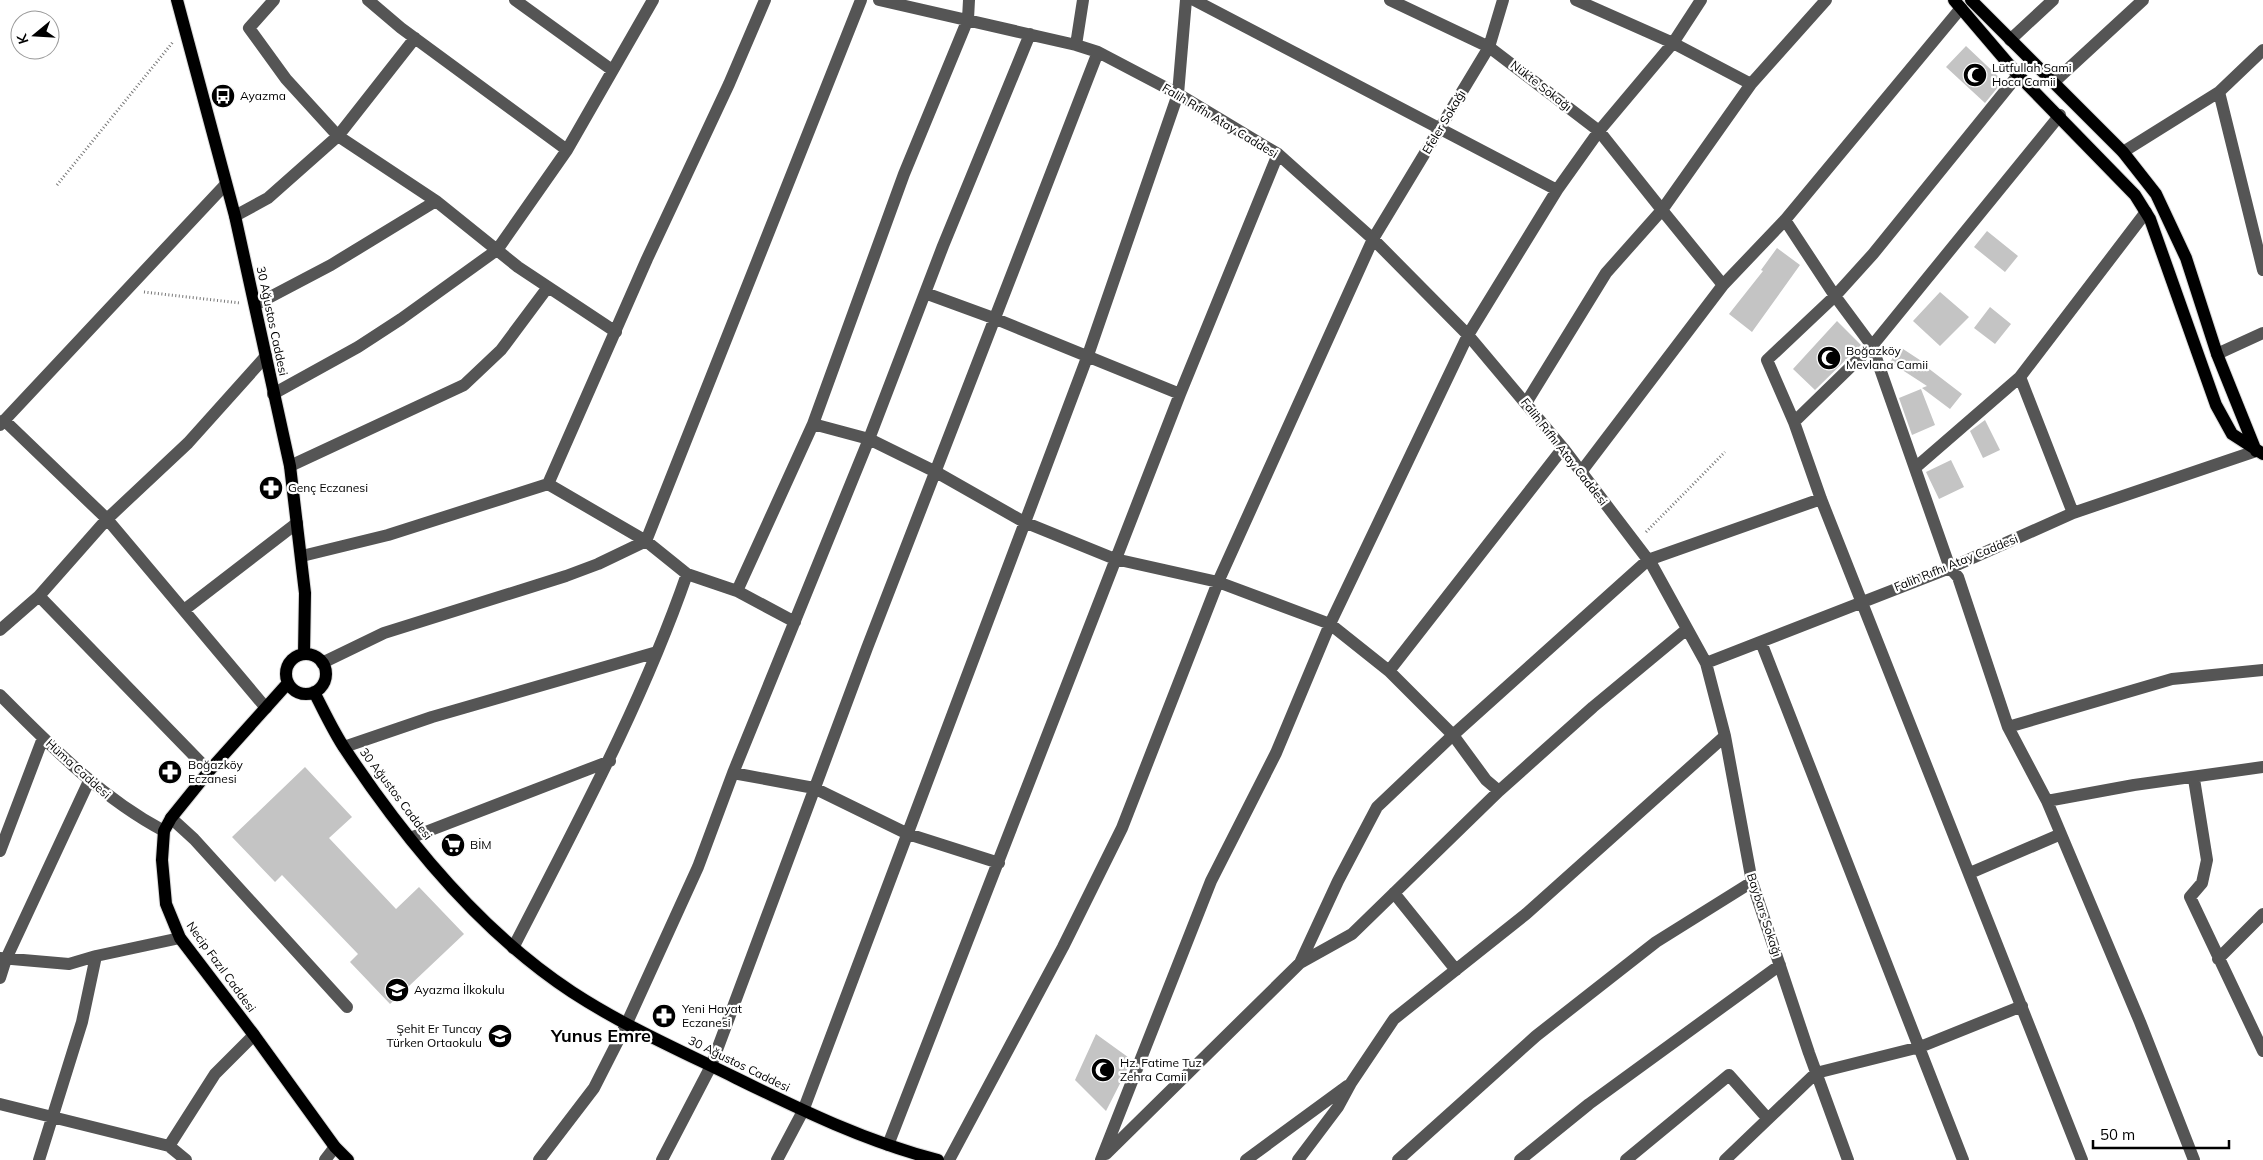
<svg xmlns="http://www.w3.org/2000/svg" width="2263" height="1160" viewBox="0 0 2263 1160" font-family="Mulish,sans-serif">
	<style>
		.building { fill: #c4c4c4 }
		.lines { fill: none; stroke-linecap: round; stroke-linejoin: round }
		.major-casing { stroke: #dbdbdb; stroke-width: 14 }
		.path { stroke: #777; stroke-width: 3; stroke-dasharray: 1 2.5; stroke-linecap: butt }
		.minor { stroke: #555; stroke-width: 12 }
		.major { stroke: #000; stroke-width: 12 }
		.labels { text-anchor: middle; stroke-width: 4.5; stroke-linejoin: round; paint-order: stroke }
		.poi-label { font-size: 12px; fill: #000; stroke: #fff; text-anchor: start }
		.street-label { font-size: 12px; fill: #000; stroke: #fff }
		.district-label { font-size: 18px; font-weight: bold; fill: #000; stroke: #fff }
	</style>
	<rect width="100%" height="100%" fill="#fff"/>
	<path class="building" d="M1966 46 2003 81 1985 103 1946 67Z
		M1987 231 2018 256 2005 272 1974 247Z
		M1777 248 1800 265 1752 332 1729 314 1763 271 1761 270Z
		M1940 292 1969 317 1940 346 1913 321Z
		M1990 307 2011 324 1995 344 1974 328Z
		M1837 321 1861 345 1815 390 1793 369Z
		M1900 347 1929 366 1928 368 1962 394 1950 409 1922 388 1927 386 1890 362Z
		M1921 389 1935 425 1912 435 1899 398Z
		M1985 420 2000 450 1983 458 1970 431Z
		M1951 460 1964 487 1939 499 1926 472Z
		M305 767 352 817 329 838 396 909 419 887 464 934 390 1004 350 962 358 954 282 875 275 882 232 837Z
		M1096 1034 1132 1060 1106 1111 1075 1080Z"/>
	<g class="lines">
		<g class="major-casing">
			<path id="major" d="M177 0 235 216 290 466 305 593 304 654
				M1954 0 2018 75 2135 195 2150 219 2216 405 2232 434 2263 454
				M1971 0 2123 152 2156 194 2186 258 2217 354 2256 451
				M286 674a20 20 0 1 1 40 0a20 20 0 1 1-40 0Z
				M288 683 209 771 171 818 164 831 162 860 166 904 180 938 254 1035 335 1147 348 1160
				M314 692C324 711 333 731 345 749 404 838 482 933 572 992 624 1026 681 1051 736 1078 801 1110 867 1142 938 1160"/>
		</g>
		<path class="path" d="M57 185 173 42
			M144 292 240 303
			M1646 532 1725 452"/>
		<path class="minor" d="M274 0 249 28 286 79 338 136 436 201 518 267 616 332
			M368 0 401 28 567 150
			M515 0 612 70
			M879 0 1076 45 1098 52 1178 94 1278 154 1373 239 1468 335 1563 448 1652 565 1706 663 1725 736 1752 882 1809 1053 1848 1160
			M1194 0 1557 190 1599 131 1673 43 1751 84
			M1390 0 1489 47 1599 131 1662 210 1606 273 1526 403
			M1576 0 1673 43 1701 0
			M2010 40 2053 0
			M1076 45 1083 0
			M2018 75 1873 254 1835 296 1767 360 1794 422 1821 499 2082 1160
			M2054 82 2143 0
			M2219 92 2263 270
			M2123 152 2219 92 2263 50
			M235 216 268 198 338 136 415 38
			M1785 220 1835 296 1872 346 1950 568 1958 577 2008 727 2047 801 2140 1022 2194 1160
			M1723 285 1785 220 1961 8
			M925 293 996 319 1180 394
			M255 305 331 265 436 201
			M2217 354 2263 333
			M2020 377 2073 513
			M273 394 358 347 401 319 497 250 567 150 653 0
			M4 420 107 519 266 708
			M1794 422 1872 346 2060 115
			M813 424 869 439 936 472 1024 522 1115 559 1218 582 1330 624 1389 671 1453 735 1486 780 1499 791
			M0 425 225 185
			M290 466 464 385 501 350 548 287
			M1915 468 2020 377 2146 212
			M1581 472 1723 285 1662 210 1751 84 1826 0
			M548 484 646 541 687 574 737 591 795 622
			M302 556 388 535 548 484 647 259 729 84 765 0
			M737 591 813 424 904 174 968 19 969 0
			M39 596 209 771
			M184 610 297 523
			M0 630 39 596 107 519 188 443 266 356
			M1761 642 1963 1160
			M322 663 384 633 566 576 598 564 646 541 861 0
			M1706 663 1950 568 2073 513 2256 451
			M1389 671 1563 448
			M0 695C51 746 100 797 164 831
			M2008 727 2172 679 2263 670
			M344 747 432 717 657 652
			M733 773 814 788 908 834 999 863
			M2194 779 2207 860 2202 883 2190 897 2263 1051
			M2047 801 2134 785 2263 767
			M171 818 194 839 347 1007
			M410 838 610 761
			M0 851 43 738
			M1970 873 2061 834
			M1394 893 1456 970
			M513 948C576 825 642 704 687 574
			M0 958 69 964 96 956 180 938
			M2218 959 2263 914
			M1300 963 1338 881 1377 807 1453 735 1648 560 1821 499
			M0 978 6 959 89 781
			M0 1104 169 1146 186 1160
			M888 1145 1180 394 1278 154
			M169 1146 215 1074 254 1035
			M1106 1154 1300 963 1352 934 1499 791 1593 707 1687 629
			M39 1160 82 1022 96 956
			M325 1160 335 1147
			M539 1160 594 1088 626 1025 698 867 733 773 869 439 943 246 1030 34
			M662 1160 711 1066 867 648 1098 52
			M777 1160 803 1111 1088 355 1178 94 1186 0
			M949 1160 1063 947 1122 828 1218 582 1373 239 1489 47 1503 0
			M1101 1160 1211 881 1276 753 1330 624 1468 335 1557 190
			M1246 1160 1347 1086
			M1298 1160 1338 1107 1351 1083 1394 1019 1526 914 1725 736
			M1398 1160 1536 1036 1656 942 1752 882
			M1520 1160 1589 1104 1780 965
			M1626 1160 1729 1075 1768 1119
			M1725 1160 1816 1073 1920 1047 2022 1006"/>
		<use href="#major" class="major"/>
	</g>
	<defs>
		<g id="mosque-disc" transform="scale(1.25)"><circle r="9.5" fill="#000" stroke="#fff"/><path d="M3.5-4.9A6 6 0 1 0 3.5 4.9A5 5 0 1 1 3.5-4.9Z" fill="#fff"/></g>
		<g id="bus-disc" transform="scale(1.25)"><circle r="9.5" fill="#000" stroke="#fff"/><path d="M-5-6H5V4H4V6H2V4H-2V6H-4V4H-5ZM-3.5-4V0h7V-4ZM-3.5 1.2v1.5H-2V1.2ZM2 1.2v1.5H3.5V1.2Z" fill="#fff"/></g>
		<g id="pharmacy-disc" transform="scale(1.25)"><circle r="9.5" fill="#000" stroke="#fff"/><path d="M-2-6h4v4h4v4h-4v4h-4v-4h-4v-4h4Z" fill="#fff"/></g>
		<g id="supermarket-disc" transform="scale(1.25)"><circle r="9.5" fill="#000" stroke="#fff"/><path d="M-6-5.5h2.5l.6 2H6L4.5 2H-2.5L-4.4-4H-6ZM-1.5 3.2a1.3 1.3 0 1 0 .1 0ZM3 3.2a1.3 1.3 0 1 0 .1 0Z" fill="#fff"/></g>
		<g id="school-disc" transform="scale(1.25)"><circle r="9.5" fill="#000" stroke="#fff"/><path d="M0-5L7-2L0 1L-7-2ZM-4 1L0 2.5L4 1V4Q0 6-4 4Z" fill="#fff"/></g>
	</defs>
	<g fill-rule="evenodd">
		<use href="#mosque-disc" x="1975" y="75"/>
		<use href="#bus-disc" x="223" y="96"/>
		<use href="#mosque-disc" x="1829" y="358"/>
		<use href="#pharmacy-disc" x="271" y="488"/>
		<use href="#pharmacy-disc" x="170" y="772"/>
		<use href="#supermarket-disc" x="453" y="845"/>
		<use href="#school-disc" x="397" y="990"/>
		<use href="#pharmacy-disc" x="664" y="1016"/>
		<use href="#school-disc" x="500" y="1036"/>
		<use href="#mosque-disc" x="1103" y="1070"/>
	</g>
	<g class="labels">
		<g class="poi-label">
			<text x="1992" y="72">Lütfullah Sami<tspan x="1992" dy="14">Hoca Camii</tspan></text>
			<text x="240" y="100">Ayazma</text>
			<text x="1846" y="355">Boğazköy<tspan x="1846" dy="14">Mevlana Camii</tspan></text>
			<text x="288" y="492">Genç Eczanesi</text>
			<text x="188" y="769">Boğazköy<tspan x="188" dy="14">Eczanesi</tspan></text>
			<text x="470" y="849">BİM</text>
			<text x="414" y="994">Ayazma İlkokulu</text>
			<text x="682" y="1013">Yeni Hayat<tspan x="682" dy="14">Eczanesi</tspan></text>
			<text x="482" y="1033" text-anchor="end">Şehit Er Tuncay<tspan x="482" dy="14">Türken Ortaokulu</tspan></text>
			<text x="1120" y="1067">Hz. Fatime Tuz<tspan x="1120" dy="14">Zehra Camii</tspan></text>
		</g>
		<g class="street-label">
			<text transform="translate(1541 86) rotate(38)" y="4">Nükte Sokağı</text>
			<text transform="translate(1220 121) rotate(31)" y="4">Falih Rıfhı Atay Caddesi</text>
			<text transform="translate(1444 122) rotate(-59)" y="4">Efeler Sokağı</text>
			<text transform="translate(272 321) rotate(78)" y="4">30 Ağustos Caddesi</text>
			<text transform="translate(1564 452) rotate(52)" y="4">Falih Rıfhı Atay Caddesi</text>
			<text transform="translate(1956 563) rotate(-22)" y="4">Falih Rıfhı Atay Caddesi</text>
			<text transform="translate(78 769) rotate(42)" y="4">Hüma Caddesi</text>
			<text transform="translate(396 794) rotate(53)" y="4">30 Ağustos Caddesi</text>
			<text transform="translate(1764 915) rotate(72)" y="4">Baybars Sokağı</text>
			<text transform="translate(221 967) rotate(54)" y="4">Necip Fazıl Caddesi</text>
			<text transform="translate(739 1064) rotate(26)" y="4">30 Ağustos Caddesi</text>
		</g>
		<g class="district-label">
			<text x="601" y="1042">Yunus Emre</text>
		</g>
	</g>
	<g transform="translate(35 35) rotate(252)"><circle r="24" fill="#ffffff" stroke="#999999"/>
	<path d="M0-4L9 19L0 12L-9 19Z" fill="#000000"/>
	<text y="-8" font-size="14" font-weight="bold" text-anchor="middle" fill="#000000">K</text>
	</g>
	<path d="M2093 1140v8h136v-8" fill="none" stroke="#000000" stroke-width="2.5"/>
	<text x="2100" y="1140" font-size="15" fill="#000000" stroke="#ffffff" stroke-width="4" paint-order="stroke">50 m</text>
</svg>
